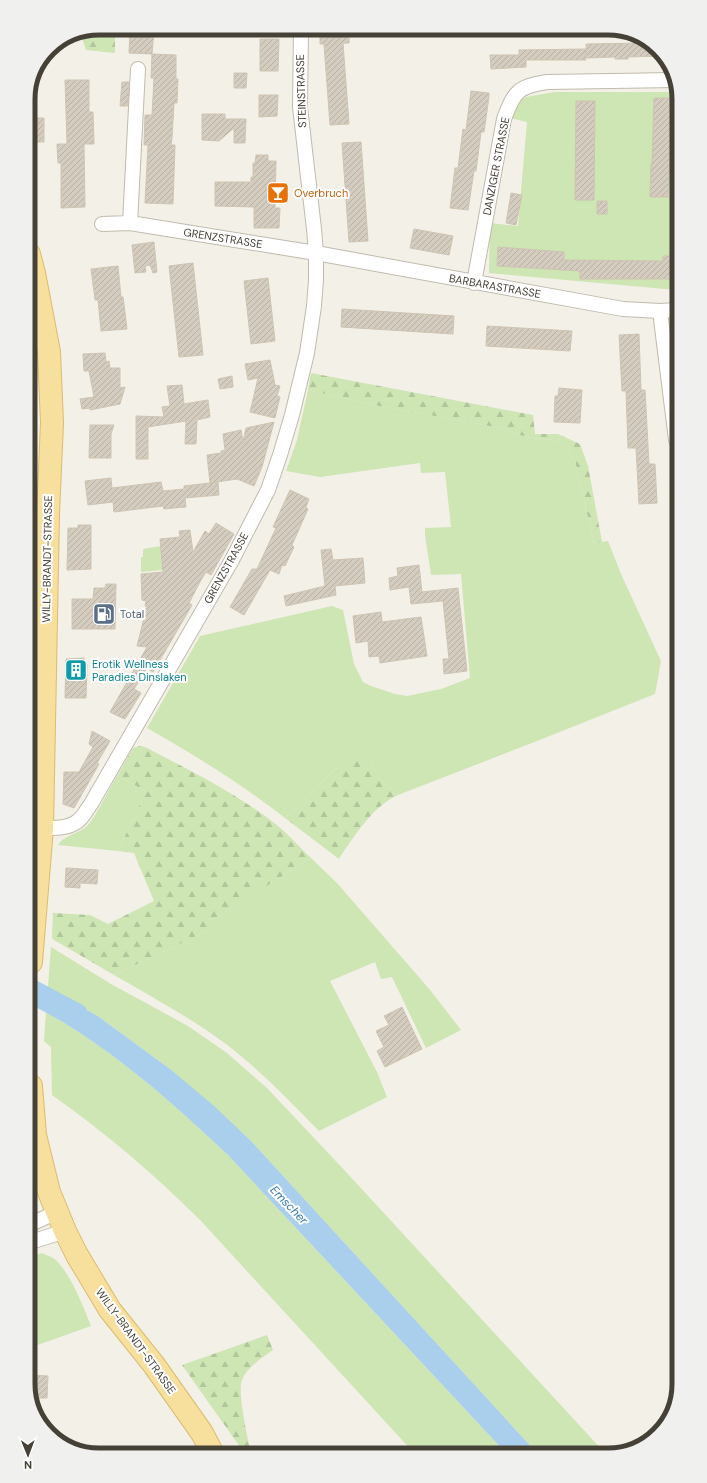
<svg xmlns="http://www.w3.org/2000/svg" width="707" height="1483" viewBox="0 0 707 1483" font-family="'DM Sans',sans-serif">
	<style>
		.green { fill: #cee5b4 }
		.forest { fill: url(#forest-firs) }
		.water { fill: #a9cfec }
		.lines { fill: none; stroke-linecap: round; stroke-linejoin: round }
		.river { stroke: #a9cfec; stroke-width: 24 }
		.building { fill: url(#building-hatch); stroke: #cec4b2 }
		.minor-casing { stroke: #c1bbae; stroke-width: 16 }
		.primary-casing { stroke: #dcbc6e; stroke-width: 24 }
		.minor { stroke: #fff; stroke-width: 14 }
		.primary { stroke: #f7df9d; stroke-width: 22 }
		.labels { text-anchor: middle; stroke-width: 4; stroke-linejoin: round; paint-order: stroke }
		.street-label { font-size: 11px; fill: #464137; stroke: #fff }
		.food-label { font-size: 11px; fill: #c56008; stroke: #fff; text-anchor: start }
		.service-label { font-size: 11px; fill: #4e5e75; stroke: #fff; text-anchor: start }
		.culture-label { font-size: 11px; fill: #0d838f; stroke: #fff; text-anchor: start }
		.water-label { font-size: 12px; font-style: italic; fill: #3778ab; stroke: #fff }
		.rim { fill: none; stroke: #464137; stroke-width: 5 }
	</style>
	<defs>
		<pattern id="forest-firs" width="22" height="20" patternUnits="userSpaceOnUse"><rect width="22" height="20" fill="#cee5b4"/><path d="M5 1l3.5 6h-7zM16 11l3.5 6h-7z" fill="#b2c69b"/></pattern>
		<pattern id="building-hatch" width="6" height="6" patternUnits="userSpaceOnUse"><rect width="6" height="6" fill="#d4ccbe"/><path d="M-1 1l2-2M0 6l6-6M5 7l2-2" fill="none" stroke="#b7b0a4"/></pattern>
	</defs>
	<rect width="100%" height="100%" fill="#f3f0e8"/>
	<path class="green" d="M554 92H675L676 290 489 273 490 223 518 226 527 122 510 118 521 98Z
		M308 390 374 405 506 429C512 431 518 435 524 436 552 444 555 430 575 461L594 543 608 541 621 574 661 661 655 694 537 741 398 795C384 786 376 774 369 759L335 769 285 818C241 784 195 755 147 728L200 636 332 606 343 610 354 664 363 682 371 686 395 694 407 696 441 689 470 678 461 574 431 575 425 535V528L451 527 445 472 421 473 420 463 320 477 286 471 297 440Z
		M161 546 163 570 141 572V557H143V549Z
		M117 776 146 791 118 851 58 845C65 834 79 834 88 825 97 815 109 789 117 776Z
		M311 858 337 883 431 991 461 1030 426 1048 392 977 381 979 375 962 330 981 377 1072 387 1097 319 1131C290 1101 260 1070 226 1044 191 1018 152 997 114 975L207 931 224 913Z
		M51 947 111 984 188 1026 227 1053 267 1088 347 1173 603 1451 536 1452 252 1142 170 1069 99 1017 48 987Z
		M46 1012C113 1050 172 1102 228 1155L505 1452 414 1453 201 1221C155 1175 106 1133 52 1095L51 1047 44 1041Z
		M42 1253C45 1255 50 1256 53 1258 69 1269 84 1308 91 1326L32 1347 31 1256Z"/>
	<path class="forest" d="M99 28H115V53L86 50 80 32Z
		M311 373 533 415 535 434H558L580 444 588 466 602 542 594 543 575 461C555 430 552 444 524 436 518 435 512 431 506 429L374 405 308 390Z
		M140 746 145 747C191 771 238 794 278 826 290 836 300 848 311 858L224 913 207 931 114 975 54 940 52 938 53 913 90 915 108 924 154 901 134 853 118 851 146 791 117 776 133 748Z
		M369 759C376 774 384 786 398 795 374 805 353 837 339 859L285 818 335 769 360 760Z
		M267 1335 273 1350C262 1358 247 1367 242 1380 237 1393 248 1439 251 1454H245L182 1365Z"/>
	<path class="water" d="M48 987 99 1017 170 1069 213 1105 252 1142 536 1452H505L228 1155C172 1102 113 1050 46 1012Z"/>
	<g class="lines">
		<path class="river" d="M31 991 76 1015"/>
	</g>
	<path class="building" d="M320 28H349V43H343L349 124 330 125 324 44H320Z
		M130 29 154 30 152 54 176 55V79H178L177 103H174L172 138 171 145H175L173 204 145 203 148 145H144L145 115H152L154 78H151L152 54 129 53Z
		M260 39H279L278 71H260Z
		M643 39 651 42 661 56 628 57V59H615V57L587 58 586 44 643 43Z
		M586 49V60H526V67L491 69 490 55H519V50Z
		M234 73H247L246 88H234Z
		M65 80H89V112H93L94 144H84L85 207 61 208V163H58L57 144H67Z
		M122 82H129L128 106H120Z
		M471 91 489 93V97L484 132H481L476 171H474L468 210 450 208 455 168H458L463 129 466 130Z
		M259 95H278L277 116 259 117Z
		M654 98H673L668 197H650L651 164 652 163Z
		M576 101H595L594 200H575Z
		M202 114H225V119H246L245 143H234V128L219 141 202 140Z
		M33 118H44V142H33Z
		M361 142 368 241 349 242 342 143Z
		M256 155H268V161H276L275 208H280L279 228H254V207L215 206V182H251V177H253V163H255Z
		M511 193 522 195 516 225 506 223Z
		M597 201H607V214H597Z
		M414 229 453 236 449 255 410 248Z
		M154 242 157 272 153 273 150 265 145 266 146 272 135 273 132 245Z
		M498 247 564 252V260L663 261V256H676V279H580V271L497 266Z
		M193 263 203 355 179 357 169 266Z
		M118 266 121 297H123L127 329 101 331 98 300H95L91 269Z
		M268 278 275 341 251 344 244 281Z
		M342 309 454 316 453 334 341 327Z
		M487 326 572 331 570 351 486 346Z
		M639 334 641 390H645L649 464H655L657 503 639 504 636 448H628L626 391H622L619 335Z
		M105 353 106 362 109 361 110 368H120V388L125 387 120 404 90 410V408L82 409 80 399 94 397 89 371H84L83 354Z
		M270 360 275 385 280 386 277 396 280 397 275 418 250 412 258 378 248 380 245 364Z
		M232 376 233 387 220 389 218 379Z
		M182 385 184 404 208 400 210 417 197 420 196 444H185L186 421 148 427V459H136V416L164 417 162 407 170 406 167 386Z
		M559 388 582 390 580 423 554 422 555 396H558Z
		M274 422 262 467 254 486 237 479 210 483 207 455 221 453V451L225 450 223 434 241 430 243 442 246 428Z
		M90 425H114L111 434V458H89Z
		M111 478 112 488 161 482 163 491 184 489V486L218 482 219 495 185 498 186 507 164 509 163 506 114 512 113 502 88 505 85 481Z
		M290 490 309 499 306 507 308 509 292 545 294 547 285 566 282 565 279 574 270 570 244 615 230 607 252 569H257L276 528 273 527Z
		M216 523 234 534 211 575 206 572 201 580 189 603 192 605 153 672 147 668 134 689 141 693 125 719 118 716 110 712 147 647 137 646 147 606H145L146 601 142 600 141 574 163 572 160 539 180 537 179 531 190 530 193 552 205 531 209 534Z
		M78 525H91V569L67 570 68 528H78Z
		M331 549 333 560 363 558 365 583 335 586 336 595 286 606 284 596 325 586 321 550Z
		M419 565 422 592 458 588 467 671 444 674 443 659H449L443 601 411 604 409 587 390 590 389 578 398 576 397 568Z
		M106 584H116L115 629H72V599H93L94 588H105Z
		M381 612 382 622 421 617 427 656 380 663 379 656 369 657 368 641 356 643 353 616Z
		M84 658V664H87L86 698H65L66 659Z
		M92 731 110 741 97 763 99 764 74 808 63 804 64 772H79L93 747 89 744Z
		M66 868 98 870 97 884 80 883V888L65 887Z
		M402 1007 422 1049 385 1067 377 1051 384 1047 376 1031 389 1025 384 1016Z
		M32 1375 48 1376 47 1398H32Z"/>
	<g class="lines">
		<g class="minor-casing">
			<path id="minor" d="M130 223 138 69
				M102 224 130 223 316 253 623 309 660 311 676 310
				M474 283 504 119C514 92 518 86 547 82L675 80
				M660 311 676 440
				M42 828C55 828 69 829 79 820 84 816 87 809 91 804L232 560 268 490 280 455 292 415 307 353 314 306 316 280V253L314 229 300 107 301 28
				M31 1224 57 1212
				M31 1242 65 1231"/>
		</g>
		<g class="primary-casing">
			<path id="primary" d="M29 254 34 273 49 352 52 423 48 514 42 828 31 962
				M31 1086 35 1135 49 1192 65 1231 77 1255 110 1310 154 1365 202 1433 213 1454"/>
		</g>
		<use href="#minor" class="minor"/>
		<use href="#primary" class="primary"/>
	</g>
	<defs>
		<g id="bar-square" transform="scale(1.15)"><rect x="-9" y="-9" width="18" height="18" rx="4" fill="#e8710a" stroke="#fff"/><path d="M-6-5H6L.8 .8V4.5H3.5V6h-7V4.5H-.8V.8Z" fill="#fff"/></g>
		<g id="fuel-square" transform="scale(1.15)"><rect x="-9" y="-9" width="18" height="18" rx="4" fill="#5c6f8a" stroke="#fff"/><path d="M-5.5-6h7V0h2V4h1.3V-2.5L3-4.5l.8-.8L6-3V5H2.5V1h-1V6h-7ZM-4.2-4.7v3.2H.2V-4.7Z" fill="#fff"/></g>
		<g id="building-square" transform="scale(1.15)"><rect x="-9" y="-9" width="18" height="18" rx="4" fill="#0f9aa8" stroke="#fff"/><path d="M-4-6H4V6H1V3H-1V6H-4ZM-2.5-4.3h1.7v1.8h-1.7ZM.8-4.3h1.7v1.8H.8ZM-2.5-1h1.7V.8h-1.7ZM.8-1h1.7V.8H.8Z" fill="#fff"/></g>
	</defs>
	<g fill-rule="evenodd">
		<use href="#bar-square" x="278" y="193"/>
		<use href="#fuel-square" x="104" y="614"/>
		<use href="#building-square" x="76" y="670"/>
	</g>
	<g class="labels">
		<g class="street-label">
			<text transform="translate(301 91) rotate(-92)" y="4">STEINSTRASSE</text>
			<text transform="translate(496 166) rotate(-79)" y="4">DANZIGER STRASSE</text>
			<text transform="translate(223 238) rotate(9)" y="4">GRENZSTRASSE</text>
			<text transform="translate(495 286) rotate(10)" y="4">BARBARASTRASSE</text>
			<text transform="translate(47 559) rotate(-89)" y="4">WILLY-BRANDT-STRASSE</text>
			<text transform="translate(226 568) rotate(-61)" y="4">GRENZSTRASSE</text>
			<text transform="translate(136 1341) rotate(54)" y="4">WILLY-BRANDT-STRASSE</text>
		</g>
		<g class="food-label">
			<text x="294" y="197">Overbruch</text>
		</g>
		<g class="service-label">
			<text x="120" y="618">Total</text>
		</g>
		<g class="culture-label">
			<text x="92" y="668">Erotik Wellness<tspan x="92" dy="13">Paradies Dinslaken</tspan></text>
		</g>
		<g class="water-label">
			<text transform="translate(289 1205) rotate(46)" y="4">Emscher</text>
		</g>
	</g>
	<path d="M0 0H707V1483H0ZM99 35H608A64 64 0 0 1 672 99V1384A64 64 0 0 1 608 1448H99A64 64 0 0 1 35 1384V99A64 64 0 0 1 99 35Z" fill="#f0f0ef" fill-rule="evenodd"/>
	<path class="rim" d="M99 35H608A64 64 0 0 1 672 99V1384A64 64 0 0 1 608 1448H99A64 64 0 0 1 35 1384V99A64 64 0 0 1 99 35Z"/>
	<g transform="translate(28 1455) rotate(179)" stroke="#ffffff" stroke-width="3" paint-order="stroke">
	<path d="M0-3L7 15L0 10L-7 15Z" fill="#464137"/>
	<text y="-6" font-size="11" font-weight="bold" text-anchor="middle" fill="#464137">N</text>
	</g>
</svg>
